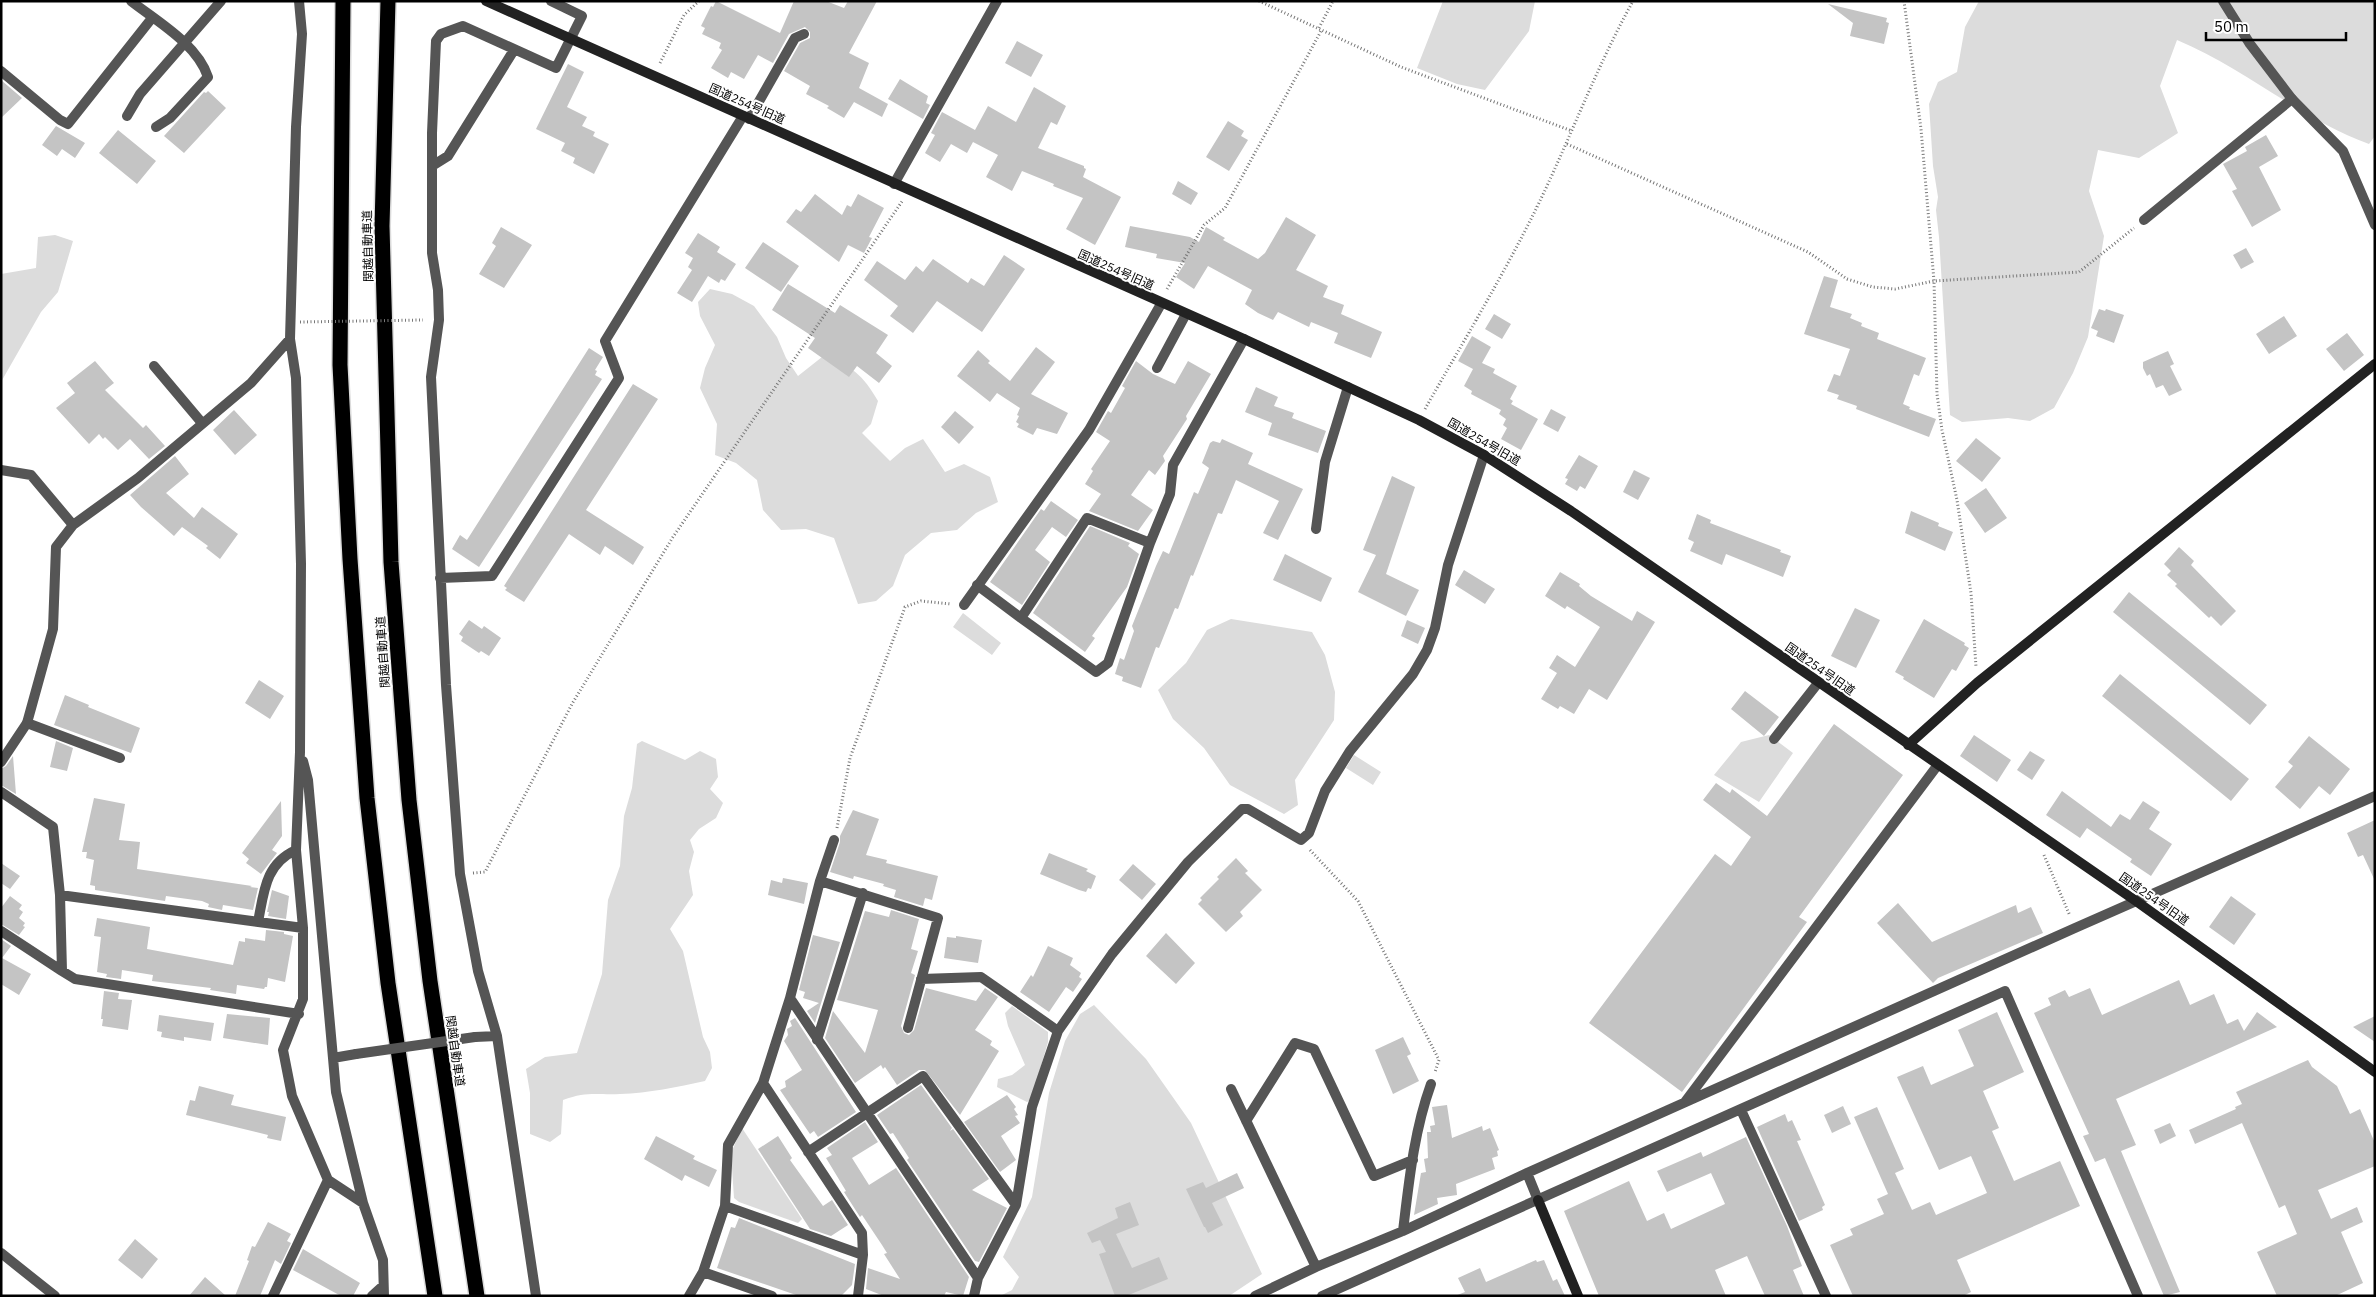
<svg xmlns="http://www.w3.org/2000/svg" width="2376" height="1297" viewBox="0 0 2376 1297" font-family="'IBM Plex Sans','Noto Sans JP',sans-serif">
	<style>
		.green { fill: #dcdcdc }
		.building { fill: #c4c4c4 }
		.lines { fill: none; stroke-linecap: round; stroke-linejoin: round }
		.highway-casing { stroke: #dbdbdb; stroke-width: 18 }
		.path { stroke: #777; stroke-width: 3; stroke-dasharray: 1 2.5; stroke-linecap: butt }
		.lane { stroke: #555; stroke-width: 10 }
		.street { stroke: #555; stroke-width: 10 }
		.secondary { stroke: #222; stroke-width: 10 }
		.highway { stroke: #000; stroke-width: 15 }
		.path-bridge { stroke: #777; stroke-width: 3; stroke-dasharray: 1 2.5; stroke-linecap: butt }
		.street-bridge { stroke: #555; stroke-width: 10 }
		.labels { text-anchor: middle; stroke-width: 4; stroke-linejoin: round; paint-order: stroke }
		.street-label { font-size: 12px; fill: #000; stroke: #fff }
	</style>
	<rect width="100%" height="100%" fill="#fff"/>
	<path class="green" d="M1443 1H1535L1529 31 1485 90 1457 84 1417 68Z
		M1979 1H2375V136L2369 144C2301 119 2244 68 2177 40L2160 86 2178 133 2139 158 2098 150 2089 191 2104 236 2088 337 2073 373 2054 408 2030 421 2008 418 1962 422 1950 415 1939 237 1936 210 1938 197 1933 166 1929 104 1938 82 1957 72 1965 27Z
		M55 235 73 241 58 292 41 312 1 382V274L36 268 38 237Z
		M710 289 732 294 754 306 777 337 786 358 798 376 822 357C852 365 863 375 878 401L871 424 862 433 890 461 905 448 923 439 945 472 964 464 990 477 998 502 976 513 957 530 931 533 905 555 893 586 876 601 858 604 834 538 806 529 781 530 763 510 757 480 736 463 715 455 717 424 700 388 705 368 715 345 700 316 698 302Z
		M963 613 1001 643 992 655 953 627Z
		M1231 619 1312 632 1325 655 1335 692 1334 720 1295 780 1298 805 1284 814 1230 785 1204 748 1173 719 1158 690 1186 663 1207 630Z
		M1769 735 1793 753 1759 802 1714 775 1741 742Z
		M642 741 685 760 700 751 716 759 718 777 710 789 723 803 716 818 699 829 690 840 694 852 689 871 693 895 670 929 683 951 703 1037 710 1052 712 1068 705 1081C677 1087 649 1093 620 1094 596 1095 587 1091 563 1100L561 1134 550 1142 530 1134V1093L526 1069 545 1057 577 1053 602 974 608 900 620 866 624 816 632 788 637 744Z
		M1354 755 1381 772 1373 785 1346 768Z
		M1094 1005 1146 1059 1191 1123 1262 1274 1229 1296H1000L1012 1290 1019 1277 1003 1257 1032 1197 1049 1093 1065 1041 1080 1014Z
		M1012 1006 1048 1032V1042L1031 1100 1027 1102 997 1087 998 1079 1012 1075 1025 1065 1008 1026 1005 1013Z
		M742 1128 802 1219 798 1223 739 1202 734 1198 731 1153Z"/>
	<path class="building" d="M716 1 780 33 794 1H826L844 8 848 1H877L849 53 869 63 859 88 888 104 882 117 854 102 844 118 827 108 829 106 806 94 810 86 784 71 800 43 810 38V32L805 27 789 34 773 63 758 55 744 79 731 72 728 78 711 68 722 50 719 48 721 43 702 34 705 28 701 26 711 6 713 7Z
		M1828 4 1887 18 1886 22 1889 23 1884 44 1850 36 1853 23Z
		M1017 41 1043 55 1031 77 1005 63Z
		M568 64 584 72 567 107 587 117 582 126 595 132 593 136 609 144 594 174 573 163 575 158 561 151 565 143 536 129Z
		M900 79 928 96 926 103 930 105 923 119 888 99Z
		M1 80 22 98 1 118Z
		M1034 87 1066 106 1057 125 1051 122 1038 148 1084 166V168L1086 169 1083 177 1121 197 1095 245 1066 229 1083 198 1053 186 1054 184 1022 171 1012 191 986 177 998 155 973 142 967 153 951 144 940 162 925 153 935 135 931 133 942 112 975 130 988 106 1016 122Z
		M208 91 226 108 184 153 164 136 204 92 206 93Z
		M1228 121 1244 131 1241 136 1248 140 1229 171 1206 157Z
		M56 126 85 143 75 158 62 149 57 156 42 145Z
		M118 130 156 161 137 184 99 153Z
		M2266 135 2278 156 2259 167 2281 210 2252 227 2232 191 2237 189 2223 164 2247 151 2245 147Z
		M1178 181 1198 193 1191 205 1172 194Z
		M815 194 842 215 847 205 851 207 858 194 884 208 869 237 872 238 864 253 848 245 839 262 786 222 796 209 801 212Z
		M1286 217 1316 235 1296 270 1328 286 1323 297 1344 305 1341 314 1382 332 1371 358 1334 343 1338 333 1311 322 1309 327 1278 312 1273 320 1258 313 1245 304 1252 290 1208 266 1194 289 1176 277 1185 263 1156 258 1157 254 1125 247 1130 226 1190 237 1199 242 1206 227 1225 238 1223 240 1258 259 1265 253Z
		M501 227 532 245 504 288 479 274 496 246 492 243Z
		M698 233 720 247 717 252 736 264 725 281 721 279 719 283 708 276 692 302 677 293 692 270 688 267 693 258 685 253Z
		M763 242 799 266 781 292 745 268Z
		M2246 248 2254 262 2241 269 2233 255Z
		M1004 255 1025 269 982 332 937 301 913 333 890 316 898 306 864 280 877 261 905 280 916 266 923 272 933 259 968 283 971 278 984 286Z
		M1824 276 1838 280 1830 307 1852 314 1850 318 1862 323 1861 326 1879 333 1877 339 1926 358 1919 376 1914 374 1903 404 1910 407 1909 409 1936 419 1929 437 1856 409 1857 406 1837 399 1839 395 1827 391 1834 374 1840 376 1850 349 1804 334Z
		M788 284 835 313 840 305 888 335 876 353 892 366 879 383 857 366 849 377 808 348 815 338 772 310Z
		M2099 309 2105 311 2106 309 2124 315 2114 343 2096 336 2098 331 2091 328Z
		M1494 314 1511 324 1502 339 1485 329Z
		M2284 316 2297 336 2269 354 2256 334Z
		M2347 333 2364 355 2344 371 2326 349Z
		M1472 336 1491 347 1482 363 1495 369 1493 373 1517 386 1510 399 1513 401 1511 404 1538 419 1521 450 1501 439 1507 428 1503 425 1506 419 1499 414 1501 410 1471 394 1472 391 1464 386 1473 369 1458 361Z
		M1036 347 1055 362 1031 394 1068 413 1057 434 1037 428 1033 435 1017 427 1019 424 1016 422 1019 416 1017 415 1020 408 997 393 990 402 957 376 978 350 990 361 988 363 1010 381Z
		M589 348 603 357 595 370 597 371 595 375 602 379 479 567 452 549 460 535 467 540Z
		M2168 351 2174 364 2170 366 2182 390 2169 396 2163 385 2156 388 2150 374 2147 376 2143 368V362Z
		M95 361 114 383 105 390 143 428 146 425 165 446 149 459 130 439 118 450 105 437 103 439 99 434 89 444 56 408 75 393 67 383Z
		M1136 361 1153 374 1175 384 1188 361 1211 374 1186 416 1187 419 1163 456 1165 461 1155 475 1149 470 1131 495 1153 510 1138 531 1089 511 1101 494 1085 484 1093 471 1091 469 1110 441 1096 432 1108 411 1111 413 1125 388 1122 386Z
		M633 384 658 399 586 510 644 547 633 565 605 546 600 555 569 534 524 602 505 590 507 588 504 586Z
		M1256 387 1278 397 1274 406 1294 413 1292 418 1326 431 1318 453 1268 435 1272 423 1245 412Z
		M1551 409 1566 417 1558 432 1543 424Z
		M234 410 257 435 235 455 213 430Z
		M955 411 974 427 959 444 941 427Z
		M1976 438 2001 458 1982 482 1956 461Z
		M1222 439 1253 453 1248 464 1303 489 1278 540 1263 533 1279 501 1236 480 1222 514 1218 513 1193 576 1191 575 1178 609 1175 608 1159 648 1156 647 1141 688 1122 681 1123 677 1115 674 1120 658 1124 660 1134 631 1132 626 1156 566 1163 551 1169 554 1194 492 1198 494 1209 468 1202 463 1210 443 1213 441 1220 443Z
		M1579 455 1598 466 1585 489 1580 486 1577 491 1565 484 1568 479 1565 478Z
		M175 456 189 474 166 493 194 518 202 507 238 534 220 559 206 548 208 546 182 527 174 536 141 507 130 495Z
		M1634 470 1650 478 1638 500 1623 492Z
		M1392 476 1415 487 1386 574 1419 590 1406 616 1358 592 1376 555 1363 550Z
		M1986 488 2007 518 1985 533 1964 503Z
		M1051 501 1078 520 1066 537 1052 527 1035 550 1050 562 1022 605 990 582 1041 509 1044 511Z
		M1911 511 1939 523 1938 526 1953 532 1945 551 1905 533Z
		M1697 514 1711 520 1710 523 1781 550 1780 552 1791 556 1783 577 1726 554 1722 565 1690 551 1694 542 1688 539Z
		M1090 526 1130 543 1128 546 1139 554 1127 587 1092 636 1095 638 1085 652 1033 613Z
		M2179 547 2194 561 2191 565 2236 611 2221 626 2211 616 2209 618 2175 586 2177 584 2167 575 2171 571 2164 564Z
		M1285 554 1332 578 1321 602 1273 580Z
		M1464 570 1495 589 1485 604 1455 585Z
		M1560 572 1580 584 1579 586 1591 596 1632 621 1637 611 1655 622 1607 700 1589 689 1574 714 1560 706 1558 709 1541 699 1557 673 1549 668 1557 655 1575 667 1600 627 1567 606 1565 609 1545 596Z
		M2129 592 2267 705 2250 725 2113 612Z
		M1855 608 1880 620 1856 668 1831 656Z
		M1924 619 1965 643 1964 645 1969 648 1956 671 1952 669 1934 698 1903 679 1904 677 1895 672Z
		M469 620 482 629 484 626 501 638 489 656 481 651 479 653 461 641 463 637 459 634Z
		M1407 620 1425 628 1418 644 1401 636Z
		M2120 674 2249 779 2231 801 2102 696Z
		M259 680 284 696 270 719 245 703Z
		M1745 691 1779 717 1764 736 1731 709Z
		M65 695 89 705 88 707 140 728 131 753 54 725Z
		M1834 724 1903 775 1799 917 1807 922 1682 1092 1589 1023 1715 854 1731 866 1751 837 1703 800 1716 783 1730 793 1732 789 1767 816Z
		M1974 735 2011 760 1997 782 1960 756Z
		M2309 736 2350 769 2330 795 2319 786 2300 809 2275 787 2293 766 2288 762Z
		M56 741 73 748 67 771 50 767Z
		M2030 751 2045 760 2032 780 2017 770Z
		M13 756 16 794 1 785V769L6 766Z
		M2062 791 2111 827 2120 814 2130 820 2143 801 2160 812 2149 829 2172 844 2151 876 2130 862 2132 859 2087 828 2080 838 2046 815Z
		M94 798 125 804 119 840 140 842 137 869 252 886 250 887 258 888 253 910 223 905 222 910 208 907 209 904 202 901 166 896 165 901 95 890V886L90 885 94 860 86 858 87 852H82Z
		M281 801 282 836 272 850 277 853 261 874 246 863 249 859 242 853Z
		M853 810 879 819 866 855 887 860 886 863 938 876 932 900 925 898 923 906 894 897 896 890 883 886 884 884 854 876 853 879 830 872 840 842V836Z
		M2375 820V881L2363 855 2358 857 2347 833Z
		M1049 853 1088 869 1086 871 1096 876 1091 889 1088 888 1086 892 1079 890 1040 874Z
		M1236 858 1248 871 1245 873 1262 890 1240 912 1243 916 1226 932 1198 904 1202 900 1200 898 1219 879 1217 877Z
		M1 863 20 876 10 889 1 883Z
		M1133 864 1156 884 1142 900 1119 880Z
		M783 878 808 883 804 904 768 895 771 880 782 883Z
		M272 890 289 896 286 919 268 916 269 912H267Z
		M10 896 22 905 19 909 23 912 19 918 25 923 23 926 25 927 19 935 1 924V908Z
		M2231 896 2256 914 2234 945 2209 927Z
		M1898 903 1932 942 2016 905 2018 913 2031 907 2043 933 1938 978 1933 983 1877 923Z
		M891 910 919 919 911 949 918 951 911 973 915 975 901 1026 904 1033 909 1035 914 1030 926 988 976 1001 985 988 998 997 975 1030 992 1041 990 1045 999 1051 960 1115 925 1070H919L897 1085 885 1067 883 1069 881 1065 855 1083 825 1038 833 1011 865 1053 878 1010 837 1000 865 911 889 917Z
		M97 918 150 927 147 949 233 965 239 941 245 942V938L265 941 266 930 284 932V934L293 936 285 982 268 978 267 987H265L264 989 237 985 236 994 210 990 211 988 152 981 153 975 122 970 121 979 106 977 107 974 97 972 101 937 94 936Z
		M1166 933 1195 963 1176 984 1146 956Z
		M813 935 840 942 815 1023 807 1011 819 1003 803 998 805 992 799 990Z
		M956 936 982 940 978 963 944 958 947 937 956 938Z
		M1 939 11 946 2 958 31 974 19 995 1 984Z
		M1048 946 1073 958 1070 965 1081 973 1079 977 1082 979 1073 992 1066 987 1049 1012 1020 992 1031 975 1033 977Z
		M2179 980 2190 1005 2214 994 2227 1024 2238 1019 2244 1031 2257 1012 2277 1027 2116 1099 2136 1145 2121 1151 2180 1292 2164 1296 2105 1158 2095 1162 2083 1136 2089 1134 2034 1013 2051 1005 2048 998 2065 990 2069 997 2090 988 2102 1015Z
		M104 991 119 993 118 999 132 1000 128 1030 102 1026 103 1019H101Z
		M1997 1012 2024 1072 1983 1091 1999 1128 1992 1131 2014 1181 2060 1161 2080 1206 1957 1260 1971 1292 1963 1296H1853L1830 1245 1853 1235 1850 1229 1884 1214 1877 1199 1888 1194 1854 1117 1877 1107 1904 1169 1895 1173 1912 1210 1930 1202 1936 1215 1987 1193 1971 1156 1939 1170 1897 1077 1923 1066 1931 1085 1974 1066 1958 1030Z
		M227 1014 270 1018 268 1045 223 1038Z
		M159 1015 214 1023 211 1041 184 1037V1041L161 1037 162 1032 157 1031Z
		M2375 1016V1042L2353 1027Z
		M795 1018 856 1112 818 1137 814 1131 810 1134 780 1090 786 1087 785 1081 802 1070 784 1041 788 1035 787 1029 792 1026 790 1021Z
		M1403 1037 1411 1054 1407 1056 1419 1081 1393 1094 1375 1050Z
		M2308 1060 2312 1067 2337 1086 2350 1114 2360 1109 2375 1143V1166L2318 1190 2331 1219 2357 1207 2363 1222 2341 1232 2363 1283 2335 1296H2277L2257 1252 2297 1234 2285 1205 2279 1208 2242 1123 2195 1144 2189 1130 2236 1109 2235 1107 2242 1104 2236 1092Z
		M921 1085 952 1128 950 1131 953 1129 989 1179 972 1190 1007 1208 979 1262 975 1261 907 1160 909 1158 893 1133 890 1134 877 1115Z
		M199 1086 234 1095 231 1105 286 1117 281 1141 267 1138 268 1135 186 1115 190 1100 195 1101Z
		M1007 1095 1016 1107 1014 1109 1018 1115 1015 1116 1020 1123 1001 1136 1016 1160 1000 1172 964 1122Z
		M1447 1105 1452 1138 1482 1126 1483 1131 1490 1128 1499 1150 1497 1151 1498 1156 1492 1158 1495 1169 1456 1184 1457 1195 1437 1198 1438 1204 1414 1215 1421 1173 1426 1172 1424 1159 1428 1158 1427 1132H1431L1430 1126 1435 1125 1432 1107Z
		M1843 1106 1851 1124 1832 1133 1824 1115Z
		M1785 1114 1788 1122 1792 1120 1801 1140 1797 1141 1825 1205 1822 1207 1823 1210 1799 1221 1757 1127Z
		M865 1122 878 1142 852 1158 869 1185 896 1168 969 1277 963 1296 946 1292 944 1296H884L866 1289 868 1268 900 1279 884 1254 887 1253 882 1245 862 1215 860 1217 844 1192 846 1191 826 1158 832 1155 827 1148Z
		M2170 1123 2176 1136 2160 1144 2154 1130Z
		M656 1136 695 1156 693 1159 717 1170 709 1187 685 1175 682 1181 644 1159Z
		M778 1136 792 1158 790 1160 823 1206 832 1200 848 1225 831 1236 810 1229 758 1149Z
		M1746 1137 1787 1226 1802 1266 1793 1270 1804 1296H1765L1747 1256 1715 1270 1726 1296H1599L1564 1211 1629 1181 1647 1221 1664 1213 1671 1229 1725 1204 1711 1173 1667 1192 1657 1171 1701 1152 1703 1157Z
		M1237 1173 1244 1188 1212 1203 1223 1225 1208 1233 1205 1227H1204L1186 1189 1203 1182 1206 1188Z
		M1130 1202 1139 1225 1116 1234 1132 1268 1159 1257 1168 1279 1126 1296H1115L1099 1254 1106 1252 1100 1240 1092 1243 1087 1233 1118 1218 1115 1208Z
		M739 1218 855 1264 852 1285 841 1296H799L717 1268 731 1227 735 1228Z
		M268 1222 291 1234 287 1241 291 1243 281 1264 275 1260 260 1296H235L249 1261 247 1260 252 1246 255 1247Z
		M135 1239 158 1259 142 1279 118 1260Z
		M303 1249 360 1283 353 1296H341L293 1270Z
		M1536 1260 1537 1262 1544 1260 1553 1281 1557 1279 1565 1296H1455L1465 1292 1458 1278 1480 1268 1486 1282Z
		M205 1277 226 1296H189Z"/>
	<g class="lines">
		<g class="highway-casing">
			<path id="highway" d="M343 1 340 365 350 559 367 798 388 983 435 1296
				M388 1 382 226 391 562 409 800 430 981 477 1296"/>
		</g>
		<path class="path" d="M1259 1 1401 67 1572 131
			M1904 1 1921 129 1934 281 1937 394 1942 430 1957 500 1971 593 1976 667
			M1319 28 1333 1
			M660 63 684 15 699 1
			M1567 144 1808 252 1847 279 1873 287 1895 289 1934 281 2079 272 2134 228
			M1167 289 1204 225 1225 208 1321 31
			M1425 409C1463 342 1503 276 1537 207 1570 139 1596 68 1633 1
			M837 828 850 758 905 607 921 601 951 604
			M1310 850 1358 901 1439 1060 1435 1072
			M2044 855 2070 916
			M473 873 485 872 572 704 673 537 903 200"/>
		<path class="lane" d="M131 1C158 22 197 44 208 77L170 118 156 127
			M1 71 60 120 68 124 152 18
			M127 116 140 94 221 1
			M749 119 795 38 804 34
			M2144 220 2292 99
			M154 366 202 423
			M1157 368 1186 314
			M1316 529 1325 462 1348 387
			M964 605 1089 430 1161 304
			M27 723 120 758
			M1774 739 1818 683"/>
		<path class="street" d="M299 1 302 34 296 127 290 339 296 378 301 564 300 752 296 850 303 928V999L283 1050 292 1096 328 1180 363 1203
			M2223 1 2250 44 2292 99 2343 151 2375 225
			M432 166 448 156 514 50
			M894 184 997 1
			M1 470 31 475 73 525
			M1150 543 1087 518 1021 618 1096 672 1108 663 1150 543 1170 494 1173 465 1244 339
			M440 578 492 576 619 378 605 341 743 116
			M977 585 1021 618
			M303 761 308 780 333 1058
			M1 762 27 723 53 629 56 547 73 525 138 478 251 383 290 339
			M1 792 53 827 60 895 62 971 75 979 299 1014
			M820 881 938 918 908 1028
			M60 895 303 928
			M258 922C264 892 265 864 296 850
			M1 931 62 971
			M921 979 981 977 1058 1031
			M790 998 978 1278
			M497 1036 478 971 460 874 446 685 431 377 439 320 438 290 432 253V133L436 41 441 34 463 26 556 68 582 16 551 1
			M475 1037 497 1036 536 1296
			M817 1040 863 893
			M356 1054 333 1058 336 1092 363 1203 383 1260 384 1296
			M763 1083 862 1233 863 1255 858 1296
			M1231 1089 1316 1267
			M1685 1102 1937 766
			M1741 1110 1826 1296
			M1246 1121 1295 1043 1314 1049 1374 1176 1413 1160
			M808 1152 923 1076 1016 1205
			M1527 1173 1538 1200
			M725 1206 863 1255
			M1403 1231C1409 1181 1414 1131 1431 1084
			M1 1253 55 1296
			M703 1272 772 1296
			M273 1296 328 1180
			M372 1296 383 1286
			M689 1296 703 1272 725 1206 728 1145 763 1083 790 998 820 881 834 840
			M974 1296 978 1278 1016 1205 1032 1107 1058 1031 1112 954 1188 862 1242 809H1248L1301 840 1309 833 1325 791 1350 751 1413 674 1427 650 1435 628 1448 565 1484 455
			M1255 1296 1316 1267 1403 1231 1527 1173 2075 928 2375 796
			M1322 1296 2005 991 2138 1296"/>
		<path class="secondary" d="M486 1 1244 339 1419 420 1484 455 1571 511 2136 901 2375 1072
			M1908 745 1977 683 2375 364
			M1538 1200 1578 1296"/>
		<use href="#highway" class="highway"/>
		<path class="path-bridge" d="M300 322 423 320"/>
		<path class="street-bridge" d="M356 1054 475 1037"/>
	</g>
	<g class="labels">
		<g class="street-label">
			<text transform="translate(747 104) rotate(24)" y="4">国道254号旧道</text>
			<text transform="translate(368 246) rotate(-91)" y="4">関越自動車道</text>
			<text transform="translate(1116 270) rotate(24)" y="4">国道254号旧道</text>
			<text transform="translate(1484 442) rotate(30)" y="4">国道254号旧道</text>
			<text transform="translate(383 652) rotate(-94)" y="4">関越自動車道</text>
			<text transform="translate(1820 669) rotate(35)" y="4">国道254号旧道</text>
			<text transform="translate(2154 899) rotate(35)" y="4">国道254号旧道</text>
			<text transform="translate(455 1051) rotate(82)" y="4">関越自動車道</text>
		</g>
	</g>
	<rect width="2376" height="1297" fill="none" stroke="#000000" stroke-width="5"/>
	<path d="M2206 32v8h140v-8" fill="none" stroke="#000000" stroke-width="2.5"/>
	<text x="2214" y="32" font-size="15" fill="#000000" stroke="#ffffff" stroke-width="4" paint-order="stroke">50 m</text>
</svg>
